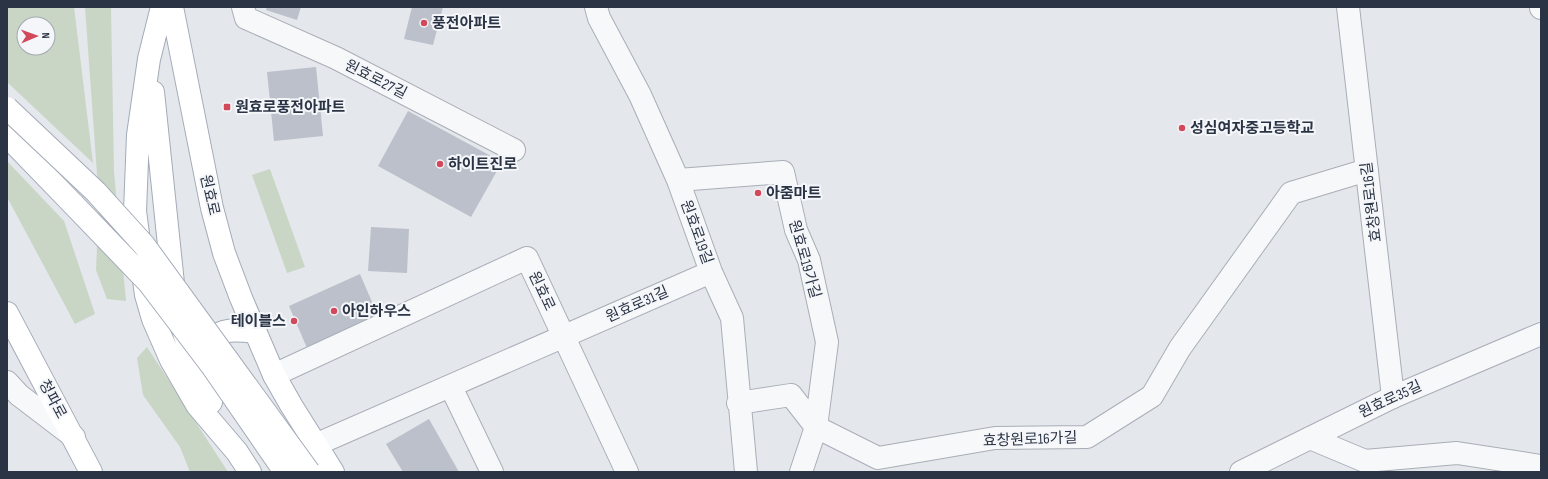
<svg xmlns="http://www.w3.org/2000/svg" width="1548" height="479" viewBox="0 0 1548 479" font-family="'Sofia Sans Condensed','Noto Sans KR',sans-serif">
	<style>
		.green { fill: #c9d6c5; fill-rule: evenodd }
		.building { fill: #bbc0ca }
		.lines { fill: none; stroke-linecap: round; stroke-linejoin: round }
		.minor-casing { stroke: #a9aeb7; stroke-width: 24 }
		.tertiary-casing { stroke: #a9aeb7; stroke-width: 24 }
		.primary-casing { stroke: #a3abb8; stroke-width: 24 }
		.minor { stroke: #f7f8fa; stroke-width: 22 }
		.tertiary { stroke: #f7f8fa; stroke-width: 22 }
		.primary { stroke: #fff; stroke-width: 22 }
		.primary-bridge-casing { stroke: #a3abb8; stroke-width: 24; stroke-linecap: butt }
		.primary-bridge { stroke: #fff; stroke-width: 22 }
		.poi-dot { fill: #d1495b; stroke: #f4f6f9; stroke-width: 1.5 }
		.labels { text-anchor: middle; stroke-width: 4; stroke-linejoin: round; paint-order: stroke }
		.poi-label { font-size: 15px; font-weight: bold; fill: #2b3445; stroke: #f4f6f9; text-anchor: start }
		.street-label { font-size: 15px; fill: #2b3445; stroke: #f4f6f9 }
	</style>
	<rect width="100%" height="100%" fill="#e4e7ec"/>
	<path class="green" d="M7 7H74L93 163 7 82ZM24 24H48V48H24Z
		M85 7 111 8 114 172 126 301 107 299 96 270 99 202Z
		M7 161 64 221 95 314 75 324 7 197Z
		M270 169 305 267 287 273 252 175Z
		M147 347 228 472H190L180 447 143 395 137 358Z"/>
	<path class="building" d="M267 7H301L297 20 266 10Z
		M412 7H443L433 45 404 39Z
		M316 67 323 136 274 141 267 72Z
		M408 111 502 162 471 217 378 166Z
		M371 227 409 229 407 273 368 271Z
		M360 274 378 316 307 348 289 306Z
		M429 419 459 472H403L386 444Z"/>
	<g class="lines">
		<g class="minor-casing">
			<path id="minor" d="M243 7 246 18 336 58 514 150
				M596 7 599 18 640 95 678 180 711 272 732 318 746 472
				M1348 7 1393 397
				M678 180 783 172 796 230 809 260 827 342 816 427 801 472
				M274 375 527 258 627 472
				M451 387 492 472
				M738 403 791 395 816 427 878 458 995 438 1087 437 1152 396 1180 348 1291 193 1367 170
				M1310 438 1365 461 1457 453 1541 466
				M315 445 711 272"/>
		</g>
		<g class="tertiary-casing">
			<path id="tertiary" d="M1541 7V8
				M7 382 19 395 74 437
				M1241 472 1393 397 1541 334"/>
		</g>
		<g class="primary-casing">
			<path id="primary" d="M162 7 149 59 138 135 135 211 146 295 153 319 171 360 197 405 237 452 250 472
				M172 7 212 208 224 253 241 298 274 375 291 405 333 472
				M153 92 174 293
				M7 136 73 204
				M7 313 91 472
				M183 330 198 375 211 402
				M202 353C216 327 230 329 256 332"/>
		</g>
		<use href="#minor" class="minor"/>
		<use href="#tertiary" class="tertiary"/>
		<use href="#primary" class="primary"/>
		<g class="primary-bridge-casing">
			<path id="primary-bridge" d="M7 108 96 192 144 245 309 472
				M73 204 149 283 212 366 285 472"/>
		</g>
		<use href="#primary-bridge" class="primary-bridge"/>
	</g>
	<g class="poi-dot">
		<circle cx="424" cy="23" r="4"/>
		<rect x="223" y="103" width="8" height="8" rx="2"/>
		<circle cx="1182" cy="128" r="4"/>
		<circle cx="440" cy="164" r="4"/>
		<circle cx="758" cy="193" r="4"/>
		<circle cx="334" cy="311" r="4"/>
		<circle cx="294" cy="321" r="4"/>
	</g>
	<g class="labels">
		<g class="poi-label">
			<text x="432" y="28">풍전아파트</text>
			<text x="235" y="112">원효로풍전아파트</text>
			<text x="1190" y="133">성심여자중고등학교</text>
			<text x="448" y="169">하이트진로</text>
			<text x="766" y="198">아줌마트</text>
			<text x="342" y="316">아인하우스</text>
			<text x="286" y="326" text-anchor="end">테이블스</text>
		</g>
		<g class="street-label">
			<text transform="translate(376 79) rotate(27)" y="5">원효로27길</text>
			<text transform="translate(210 195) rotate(77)" y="5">원효로</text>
			<text transform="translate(1371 202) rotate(-97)" y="5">효창원로16길</text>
			<text transform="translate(697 232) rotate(70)" y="5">원효로19길</text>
			<text transform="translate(805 259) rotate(74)" y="5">원효로19가길</text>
			<text transform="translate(542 291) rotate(65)" y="5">원효로</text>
			<text transform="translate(637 304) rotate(-24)" y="5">원효로31길</text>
			<text transform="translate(53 399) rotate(62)" y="5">청파로</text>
			<text transform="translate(1390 399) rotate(-25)" y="5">원효로35길</text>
			<text transform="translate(1030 439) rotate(-2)" y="5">효창원로16가길</text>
		</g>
	</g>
	<rect width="1548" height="479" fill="none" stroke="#2b3445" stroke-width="16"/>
	<g transform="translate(36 36) rotate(88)"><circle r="19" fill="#f4f6f9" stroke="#a4a8b1"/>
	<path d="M0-3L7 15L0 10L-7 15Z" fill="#d1495b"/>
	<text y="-6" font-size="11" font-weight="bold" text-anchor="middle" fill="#2b3445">N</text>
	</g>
</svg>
